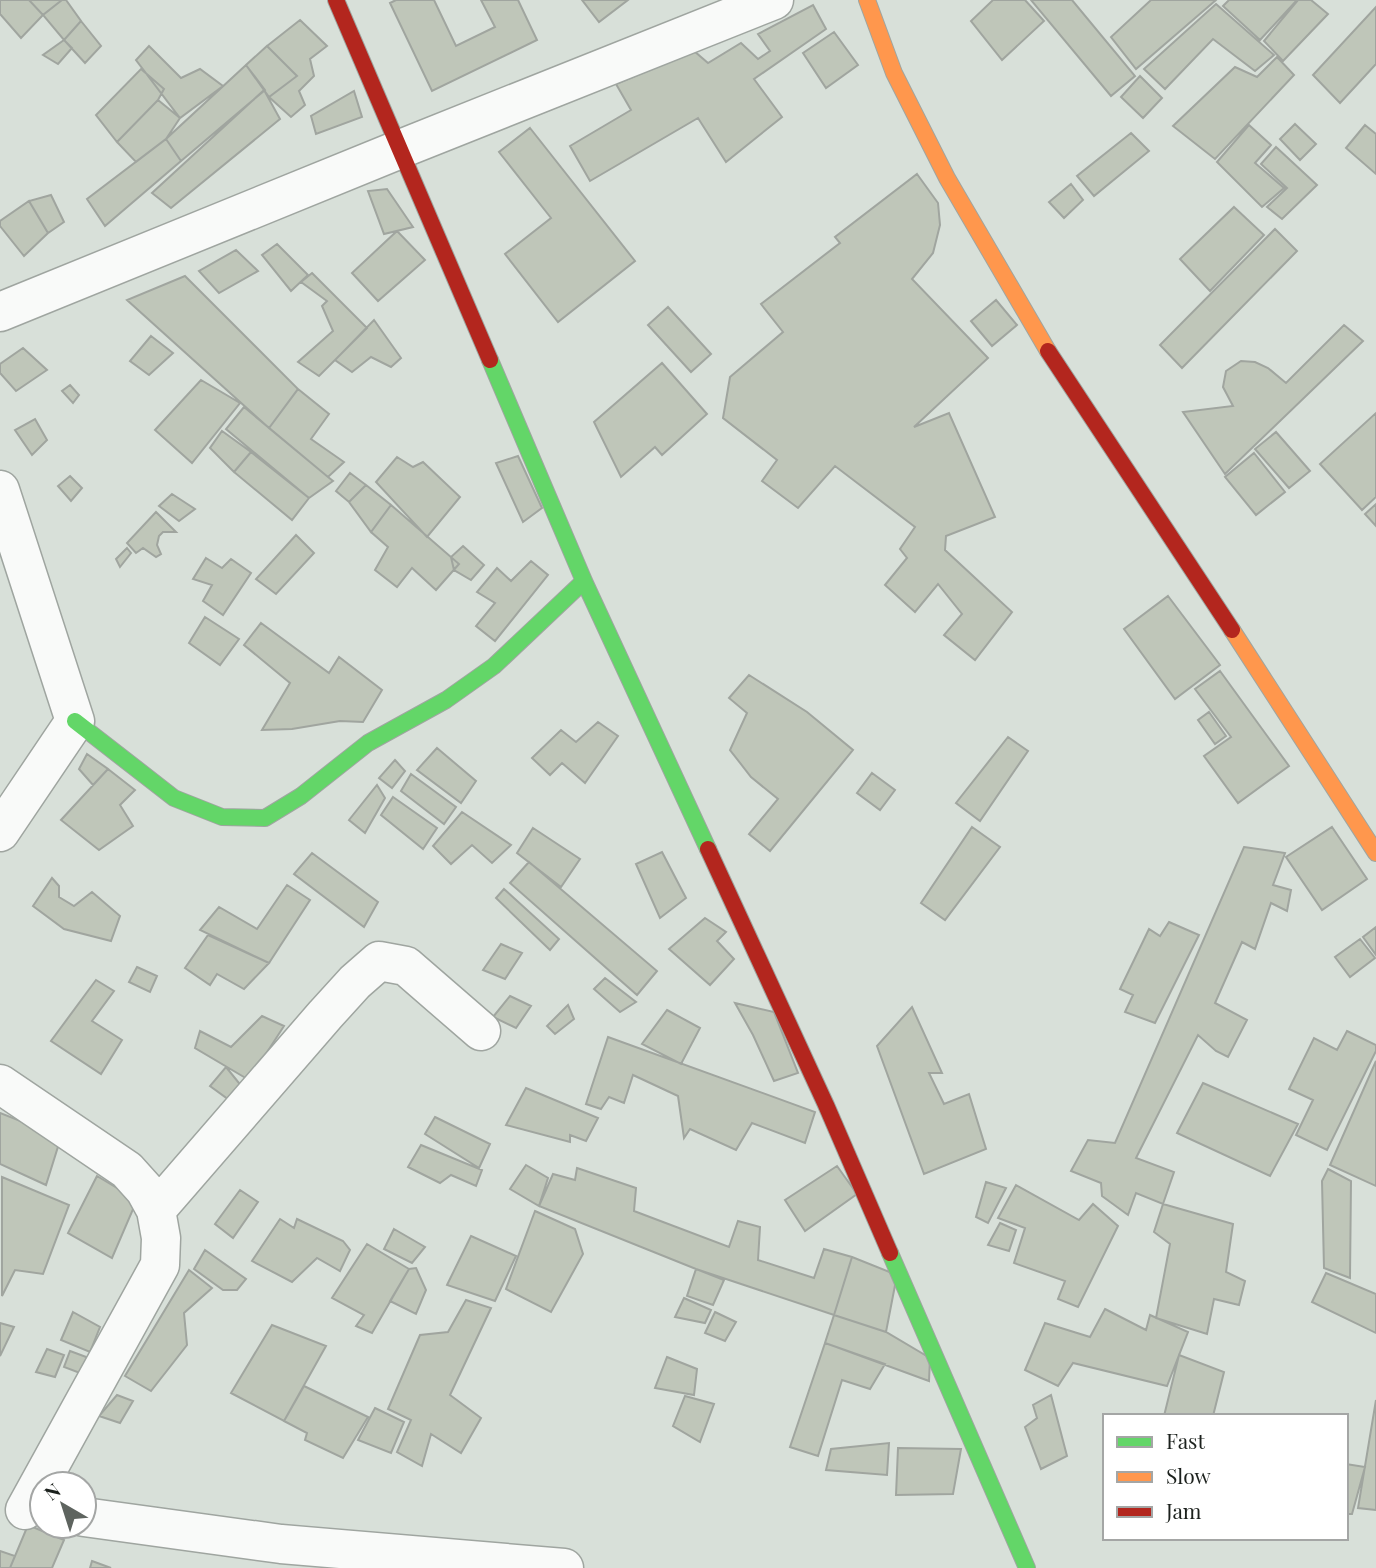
<svg xmlns="http://www.w3.org/2000/svg" width="1376" height="1568" viewBox="0 0 1376 1568" font-family="'Playfair Display',serif">
	<style>
		.building { fill: #bfc6b9; stroke: #a0a59f; stroke-width: 2 }
		.lines { fill: none; stroke-linecap: round; stroke-linejoin: round }
		.street-casing { stroke: #9fa5a0; stroke-width: 41 }
		.fast-casing { stroke: #9fa5a0; stroke-width: 18 }
		.slow-casing { stroke: #9fa5a0; stroke-width: 18 }
		.jam-casing { stroke: #9fa5a0; stroke-width: 18 }
		.street { stroke: #f9faf9; stroke-width: 38 }
		.fast { stroke: #63d668; stroke-width: 16 }
		.slow { stroke: #ff974d; stroke-width: 16 }
		.jam { stroke: #b3261e; stroke-width: 16 }
	</style>
	<rect width="100%" height="100%" fill="#d8e0d9"/>
	<path class="building" d="M0 0H29L43 15 21 38 0 14Z
		M29 0H62L43 15Z
		M62 0H66L81 21 64 40 43 15Z
		M396 0H434L456 46 495 27 481 0H518L537 40 432 91 390 3Z
		M582 0H628L599 22Z
		M993 0H1025L1044 21 1002 60 971 21Z
		M1031 0H1072L1135 76 1111 96Z
		M1151 0H1216L1136 69 1111 37Z
		M1229 0H1297L1260 40 1223 6Z
		M1298 0H1311L1328 14 1283 61 1264 41Z
		M1216 4 1274 55 1255 71 1213 39 1165 89 1144 69Z
		M813 5 826 29 754 79 782 117 726 162 698 118 590 181 570 146 631 110 616 84 694 51 708 63 741 43 758 59 770 51 758 34Z
		M1376 7V64L1340 103 1313 75Z
		M300 20 327 46 310 59 314 76 299 91 305 105 291 117 269 97 297 76 267 46Z
		M81 21 101 46 85 63 64 40Z
		M834 32 858 65 826 88 803 53Z
		M64 40 72 48 58 64 43 55Z
		M149 46 181 78 200 69 223 86 180 118 136 60Z
		M267 46 297 76 269 97 246 65Z
		M1277 57 1294 75 1215 159 1173 126 1235 67 1257 77Z
		M246 65 265 90 181 161 166 139Z
		M141 69 164 89 158 100 117 142 96 115Z
		M1140 76 1162 98 1143 118 1121 97Z
		M264 90 280 119 171 208 152 193Z
		M354 91 362 117 316 134 311 116Z
		M158 100 180 118 166 139 136 162 117 142Z
		M1295 124 1316 144 1300 160 1280 139Z
		M1249 125 1271 145 1255 163 1284 188 1262 207 1217 162Z
		M1365 125 1376 134V174L1346 148Z
		M530 128 635 261 558 322 505 254 551 218 499 152Z
		M1131 133 1149 151 1094 196 1077 176Z
		M166 139 181 161 105 226 87 199Z
		M1276 147 1317 185 1282 219 1267 207 1287 188 1261 164Z
		M917 174 938 203 940 225 933 253 912 279 988 358 914 427 949 413 995 517 946 536 945 550 1012 612 975 660 944 635 962 614 938 584 915 612 885 585 907 558 900 549 915 527 835 466 798 508 762 481 777 460 723 418 730 377 783 332 761 304 840 243 835 237Z
		M1071 184 1083 200 1064 218 1049 202Z
		M387 189 413 227 384 234 368 191Z
		M51 195 64 222 48 233 29 201Z
		M29 201 48 233 24 256 0 226V221Z
		M1234 207 1264 235 1210 291 1180 259Z
		M1275 229 1297 251 1182 368 1160 345Z
		M397 231 425 260 378 301 352 273Z
		M277 244 308 275 291 291 262 255Z
		M236 250 258 271 219 293 199 271Z
		M312 273 367 328 319 376 298 362 333 331 322 306 327 301 301 282Z
		M185 276 298 389 269 428 127 300Z
		M996 300 1017 325 992 346 971 321Z
		M668 307 711 354 691 372 648 325Z
		M374 320 401 358 391 367 371 357 352 372 335 360Z
		M1344 325 1363 341 1225 474 1183 412 1233 406 1223 387 1226 371 1241 361 1255 362 1268 368 1286 383Z
		M151 336 173 353 149 375 130 361Z
		M23 348 47 370 16 391 0 373V364Z
		M662 363 707 414 662 455 655 447 621 477 594 422Z
		M201 380 240 403 192 463 155 430Z
		M70 385 79 395 73 403 62 391Z
		M298 389 329 414 311 439 344 462 328 477 269 428Z
		M244 407 328 477 333 481 309 498 226 429Z
		M1376 413V497L1362 510 1320 464Z
		M35 419 47 440 32 455 15 430Z
		M222 431 251 452 234 472 210 448Z
		M1276 432 1310 471 1289 488 1255 449Z
		M251 452 309 498 292 520 234 472Z
		M1254 453 1285 492 1256 515 1225 477Z
		M518 456 542 508 523 522 496 463Z
		M397 457 413 467 423 462 460 497 427 537 376 482Z
		M350 473 366 485 349 502 336 491Z
		M70 476 82 488 71 501 58 486Z
		M366 485 391 505 371 532 349 502Z
		M172 494 195 509 179 521 159 506Z
		M1376 504V526L1365 514Z
		M391 505 459 564 436 590 412 568 397 587 375 570 388 547 371 532Z
		M156 512 176 532H163L159 536 157 545 161 554 156 557 143 548 136 553 127 543Z
		M296 535 314 553 276 594 256 579Z
		M463 546 484 565 471 580 454 570 451 557Z
		M127 548 131 553 120 567 116 559Z
		M206 558 222 568 231 559 251 573 223 615 203 601 212 585 193 579Z
		M531 561 548 575 495 641 476 626 495 603 477 592 497 568 511 581Z
		M1168 596 1220 665 1175 699 1124 629Z
		M205 617 239 639 220 665 189 643Z
		M261 623 329 673 339 657 382 690 363 722 340 721 292 729 262 730 290 683 244 645Z
		M1220 671 1289 766 1238 803 1204 756 1231 737 1195 689Z
		M749 675 807 712 853 750 770 851 749 834 778 799 751 777 730 750 747 713 729 698Z
		M1209 712 1226 736 1215 744 1198 720Z
		M598 722 618 736 585 783 562 763 550 775 532 758 561 730 576 742Z
		M1008 737 1028 751 980 821 956 803Z
		M437 748 476 781 461 803 417 770Z
		M87 754 108 769 93 785 79 769Z
		M395 760 405 771 392 788 379 778Z
		M108 769 135 790 120 805 133 826 99 850 61 820Z
		M872 773 895 790 880 810 857 793Z
		M411 774 456 807 444 824 401 791Z
		M377 785 385 798 365 833 349 820Z
		M393 797 437 828 423 849 381 815Z
		M462 812 511 845 492 863 472 845 451 864 433 846Z
		M972 827 1000 847 945 920 921 903Z
		M1332 827 1367 879 1322 910 1286 857Z
		M533 828 580 859 561 887 517 853Z
		M1244 847 1285 853 1273 885 1291 890 1287 911 1271 903 1255 949 1242 942 1215 1003 1247 1020 1228 1057 1216 1051 1198 1035 1136 1158 1174 1172 1163 1204 1136 1193 1128 1215 1102 1196 1101 1183 1071 1171 1088 1140 1115 1143Z
		M662 852 686 898 660 918 636 864Z
		M312 853 378 902 364 927 294 874Z
		M529 862 657 971 637 995 510 883Z
		M52 878 59 886V897L74 906 92 892 120 916 111 941 64 929 33 906Z
		M287 885 310 900 269 963 200 930 219 907 257 929Z
		M504 889 559 939 550 950 496 898Z
		M705 918 726 932 717 941 734 959 710 985 669 949Z
		M1169 922 1199 935 1155 1023 1125 1012 1133 995 1120 989 1149 929 1160 936Z
		M1376 927V955L1363 937Z
		M208 935 269 963 244 989 217 974 210 985 185 968Z
		M1360 939 1375 958 1350 977 1335 957Z
		M501 944 522 953 505 979 483 970Z
		M137 967 157 976 150 992 129 982Z
		M605 978 636 1002 620 1012 594 989Z
		M96 980 114 991 92 1021 122 1040 101 1074 51 1041Z
		M510 996 531 1006 516 1028 493 1017Z
		M735 1003 774 1012 798 1073 774 1081 753 1035Z
		M568 1005 574 1019 555 1034 547 1026Z
		M912 1007 942 1073H929L944 1104 969 1094 986 1149 924 1174 877 1046Z
		M667 1010 700 1028 681 1064 642 1044Z
		M262 1016 284 1026 249 1080 195 1048 200 1031 231 1047Z
		M1347 1031 1376 1045V1051L1327 1150 1296 1135 1313 1100 1289 1089 1314 1038 1337 1050Z
		M608 1037 815 1112 805 1143 752 1123 736 1150 690 1129 684 1138 678 1096 633 1075 624 1103 609 1097 601 1109 586 1104Z
		M1376 1061V1186L1330 1165Z
		M226 1067 243 1088 232 1102 210 1086Z
		M1203 1083 1298 1124 1270 1176 1177 1133Z
		M526 1088 598 1118 586 1141 570 1135V1142L506 1125Z
		M0 1113 61 1137 46 1185 0 1164Z
		M435 1117 490 1144 479 1168 425 1134Z
		M421 1145 482 1170 476 1186 451 1175 440 1183 408 1167Z
		M526 1165 548 1178 539 1206 510 1189Z
		M837 1166 857 1194 805 1231 785 1200Z
		M577 1168 636 1188 634 1211 729 1247 738 1221 760 1227 758 1260 814 1278 824 1249 852 1257 834 1315 696 1269 539 1206 553 1174 575 1180Z
		M1328 1169 1351 1181 1350 1278 1324 1268 1322 1181Z
		M97 1176 137 1200 112 1258 68 1233Z
		M2 1177 69 1205 43 1274 15 1270 2 1296Z
		M986 1182 1006 1188 988 1223 976 1217Z
		M1016 1185 1079 1220 1093 1204 1118 1226 1078 1307 1058 1299 1065 1281 1014 1263 1025 1228 998 1218Z
		M240 1190 258 1202 233 1238 215 1224Z
		M1163 1204 1233 1224 1226 1272 1245 1281 1239 1305 1214 1299 1207 1334 1156 1318 1170 1244 1154 1232Z
		M535 1211 575 1229 583 1254 551 1312 506 1289Z
		M280 1219 294 1228 297 1219 343 1241 350 1250 340 1271 317 1258 292 1282 252 1261Z
		M1000 1223 1016 1230 1009 1251 988 1245Z
		M394 1229 425 1247 412 1263 384 1249Z
		M471 1236 516 1256 495 1301 447 1285Z
		M367 1244 409 1269 372 1333 356 1326 364 1315 332 1298Z
		M205 1250 246 1279 237 1290H223L194 1269Z
		M852 1257 897 1275 886 1332 834 1315Z
		M416 1268 426 1290 416 1314 390 1301 409 1269Z
		M696 1269 724 1280 713 1305 687 1296Z
		M189 1270 212 1288 184 1313 187 1345 151 1391 125 1376Z
		M1326 1273 1376 1294V1333L1312 1302Z
		M684 1298 711 1310 705 1323 675 1317Z
		M466 1300 491 1308 450 1395 481 1418 461 1453 431 1434 422 1466 397 1452 411 1420 388 1409 420 1335 448 1332Z
		M1105 1309 1146 1330 1150 1315 1188 1332 1167 1386 1073 1363 1058 1386 1025 1370 1045 1323 1090 1337Z
		M73 1312 100 1327 90 1352 61 1340Z
		M715 1312 736 1322 725 1341 705 1333Z
		M834 1315 886 1332 930 1358 929 1381 825 1343Z
		M0 1323 14 1327 0 1356Z
		M272 1325 326 1346 284 1421 231 1393Z
		M825 1343 885 1364 870 1389 842 1380 818 1456 790 1447Z
		M47 1349 64 1355 55 1377 36 1372Z
		M70 1351 89 1358 80 1373 64 1367Z
		M1179 1355 1224 1372 1213 1416H1164Z
		M667 1357 697 1369 694 1395 655 1388Z
		M304 1386 368 1417 343 1458 305 1440 307 1433 284 1421Z
		M117 1395 133 1401 120 1423 99 1416Z
		M1051 1395 1067 1456 1041 1469 1025 1427 1037 1418 1033 1405Z
		M685 1396 714 1404 700 1442 673 1426Z
		M1376 1400V1510L1358 1508Z
		M375 1408 404 1422 391 1453 358 1440Z
		M889 1443 887 1475 826 1470 831 1449Z
		M898 1448 961 1449 953 1494 896 1495Z
		M1346 1464 1365 1467 1352 1514H1346Z
		M28 1525 64 1540 52 1568H10Z
		M0 1551 15 1556 10 1568H0Z
		M92 1561 111 1568H90Z"/>
	<g class="lines">
		<g class="street-casing">
			<path id="street" d="M0 312 398 150 774 0
				M0 490 75 721 0 832
				M0 1084 127 1170 145 1190 156 1210 161 1238 160 1265 25 1510
				M156 1210 325 1015 355 982 379 961 406 966 481 1031
				M84 1517 281 1544 564 1568"/>
		</g>
		<g class="fast-casing">
			<path id="fast" d="M490 360 584 581 708 849
				M75 721 174 798 222 817 265 818 301 796 368 743 446 700 494 666 584 581
				M890 1253 1027 1568"/>
		</g>
		<g class="slow-casing">
			<path id="slow" d="M867 0 894 73 947 178 1048 351
				M1232 630 1376 853"/>
		</g>
		<g class="jam-casing">
			<path id="jam" d="M336 0 490 360
				M1048 351 1232 630
				M708 849 826 1105 890 1253"/>
		</g>
		<use href="#street" class="street"/>
		<use href="#fast" class="fast"/>
		<use href="#slow" class="slow"/>
		<use href="#jam" class="jam"/>
	</g>
	<rect x="1103" y="1414" width="245" height="126" fill="#ffffff" stroke="#a4a6a5" stroke-width="2"/>
	<rect x="1117" y="1437" width="35" height="10" fill="#63d668" stroke="#a4a6a5" stroke-width="2"/>
	<text x="1166" y="1449" font-size="21" fill="#1c211d">Fast</text>
	<rect x="1117" y="1472" width="35" height="10" fill="#ff974d" stroke="#a4a6a5" stroke-width="2"/>
	<text x="1166" y="1484" font-size="21" fill="#1c211d">Slow</text>
	<rect x="1117" y="1507" width="35" height="10" fill="#b3261e" stroke="#a4a6a5" stroke-width="2"/>
	<text x="1166" y="1519" font-size="21" fill="#1c211d">Jam</text>
	<g transform="translate(63 1505) rotate(321)"><circle r="33" fill="#ffffff" stroke="#a4a6a5" stroke-width="2"/>
	<path d="M0-5L12 26L0 18L-12 26Z" fill="#5e645f"/>
	<text y="-10" font-size="19" font-weight="bold" text-anchor="middle" fill="#1c211d">N</text>
	</g>
</svg>
